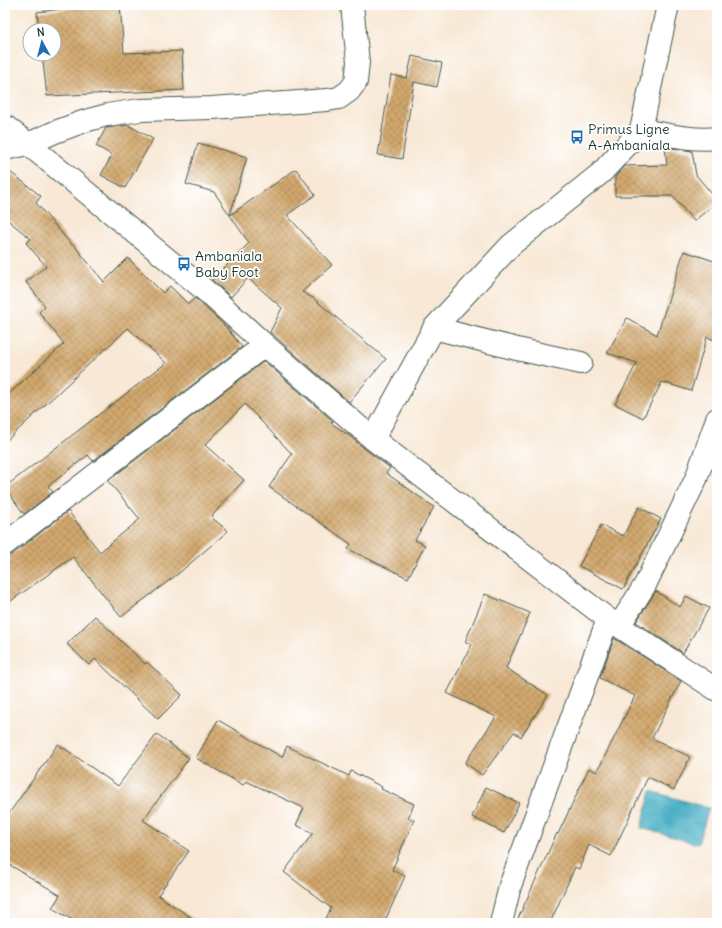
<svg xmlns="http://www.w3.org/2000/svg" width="722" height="928" viewBox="0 0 722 928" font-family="Delius,sans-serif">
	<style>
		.water { fill: url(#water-ripples); stroke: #32767c }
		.building { fill: url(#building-cross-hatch) }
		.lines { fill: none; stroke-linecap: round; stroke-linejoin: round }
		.minor-casing { stroke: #40574c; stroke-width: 24 }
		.minor { stroke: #fff; stroke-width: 22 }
		.labels { text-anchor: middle; stroke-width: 3.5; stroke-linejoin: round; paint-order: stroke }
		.poi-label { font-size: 14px; fill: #1f3d34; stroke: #fff; text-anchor: start }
	</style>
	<defs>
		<pattern id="water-ripples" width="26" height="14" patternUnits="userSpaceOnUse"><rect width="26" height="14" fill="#45aec4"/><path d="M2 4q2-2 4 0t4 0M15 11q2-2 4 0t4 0" fill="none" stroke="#398fa0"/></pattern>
		<pattern id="building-cross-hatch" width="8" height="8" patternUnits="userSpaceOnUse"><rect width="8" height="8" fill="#d2a86d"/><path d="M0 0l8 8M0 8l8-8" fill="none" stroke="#aa8a5a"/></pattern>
	</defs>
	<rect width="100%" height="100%" fill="#fff"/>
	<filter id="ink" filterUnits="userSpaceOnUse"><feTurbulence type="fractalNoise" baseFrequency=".025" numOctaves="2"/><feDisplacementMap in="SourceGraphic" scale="8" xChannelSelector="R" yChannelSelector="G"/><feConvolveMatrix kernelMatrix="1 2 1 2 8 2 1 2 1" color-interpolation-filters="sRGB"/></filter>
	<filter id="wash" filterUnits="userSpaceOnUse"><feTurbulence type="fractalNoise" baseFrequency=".012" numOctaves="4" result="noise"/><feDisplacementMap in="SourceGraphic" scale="16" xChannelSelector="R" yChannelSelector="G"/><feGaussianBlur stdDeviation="0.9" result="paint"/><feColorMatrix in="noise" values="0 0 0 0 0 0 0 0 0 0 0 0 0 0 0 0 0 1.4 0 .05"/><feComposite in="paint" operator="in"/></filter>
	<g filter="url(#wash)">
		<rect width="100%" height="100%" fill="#f8e8d5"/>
		<path class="water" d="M651 791 709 808 698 844 641 828Z"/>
		<g id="blocks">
			<path class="building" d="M97 5H120L124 53 182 51 184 90 47 96 42 54H54V30H39L37 12Z
				M412 56 442 63 437 87 414 82 402 159 378 155 391 75 407 78Z
				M128 125 153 139 125 188 101 175 112 155 96 146 106 128Z
				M198 143 247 157 230 215 296 169 315 195 287 215 332 265 302 292 313 298 386 359 349 402 270 332 282 308 248 278 231 297 212 280 249 243 214 192 186 184Z
				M665 147 692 151 696 175 717 200V202L694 221 672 196H615V177L625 166 667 165Z
				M5 168 41 196 36 203 72 245 73 244 104 282 128 258 163 293 170 286 188 304 195 298 226 327 242 347 93 461 88 455 48 486 53 492 24 514 5 488V487L166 363 128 328 5 442V397L64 344 39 312 45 306 26 282 46 266 26 243 31 239 5 218Z
				M684 251 717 262V341L707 337 691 391 662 382 643 418 615 404 637 363 607 353 627 318 657 335Z
				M264 361 333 421 331 423 351 437 365 449 390 468 386 473 434 507 415 540 425 545 408 578 348 549 351 544 269 487 292 454 245 404 205 445 244 480 211 517 228 531 179 573 121 617 73 557 5 605V558L13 554 68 511 100 552 140 519 108 481Z
				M639 507 661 519 623 589 579 566 601 525 623 536Z
				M656 591 680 607 686 596 709 608 683 653 636 622Z
				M485 594 530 613 506 668 548 695 521 737 514 732 482 775 465 763 496 717 447 693 472 644 465 642Z
				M95 616 145 664 147 662 182 695 158 719 95 659 89 665 67 644Z
				M614 638 681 681 652 738 690 757 674 790 648 777 611 856 589 845 579 869 575 867 550 923H516L557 833 558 834 589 768 597 772 635 696 600 678Z
				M218 720 282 757 287 746 349 776 351 771 382 787 381 789 414 804 408 818 414 820 392 870 405 876 384 923H324L331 908 284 872 313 833 296 825 304 808 246 781 243 785 196 758Z
				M157 734 189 758 143 820 189 851 158 895 199 923H78L52 908 60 895 5 862V819L58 744 118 786Z
				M486 787 519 803 504 833 472 817Z"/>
		</g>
	</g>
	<g filter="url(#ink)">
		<use href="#blocks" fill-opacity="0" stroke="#40574c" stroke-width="1"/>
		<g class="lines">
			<g class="minor-casing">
				<path id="minor" d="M5 126 28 144 207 292 265 345 373 439 608 619 717 690
					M641 130C664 134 694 141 717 138
					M5 149 28 144 55 132 85 121 107 115 140 110 212 108 327 100 339 98 349 91 356 82 358 62 352 5
					M434 328 517 349 581 363
					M373 439 434 328 511 245 601 173 641 130 668 5
					M5 544 265 345
					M619 626 645 585 696 479 717 419
					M501 923 510 886 608 619"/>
			</g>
			<use href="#minor" class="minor"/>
		</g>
	</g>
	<defs>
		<g id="bus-bare" transform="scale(1.08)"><path d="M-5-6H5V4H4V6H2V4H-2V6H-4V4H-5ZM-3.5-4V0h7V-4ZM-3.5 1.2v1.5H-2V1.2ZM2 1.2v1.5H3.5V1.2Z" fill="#1f6fb2" stroke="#fff" stroke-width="2.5" paint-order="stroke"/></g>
	</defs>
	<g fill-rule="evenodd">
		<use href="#bus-bare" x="577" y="137"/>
		<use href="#bus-bare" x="184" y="264"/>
	</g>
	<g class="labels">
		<g class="poi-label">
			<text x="588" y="134">Primus Ligne<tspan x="588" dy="16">A-Ambaniala</tspan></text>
			<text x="195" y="261">Ambaniala<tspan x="195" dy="16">Baby Foot</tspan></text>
		</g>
	</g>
	<rect width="722" height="928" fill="none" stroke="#fff" stroke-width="20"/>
	<g transform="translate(42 42) rotate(353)"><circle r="19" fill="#ffffff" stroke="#a5b1ae"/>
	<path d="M0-3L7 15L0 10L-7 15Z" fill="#1f6fb2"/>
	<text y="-6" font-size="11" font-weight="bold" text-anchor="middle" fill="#1f3d34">N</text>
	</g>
</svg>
